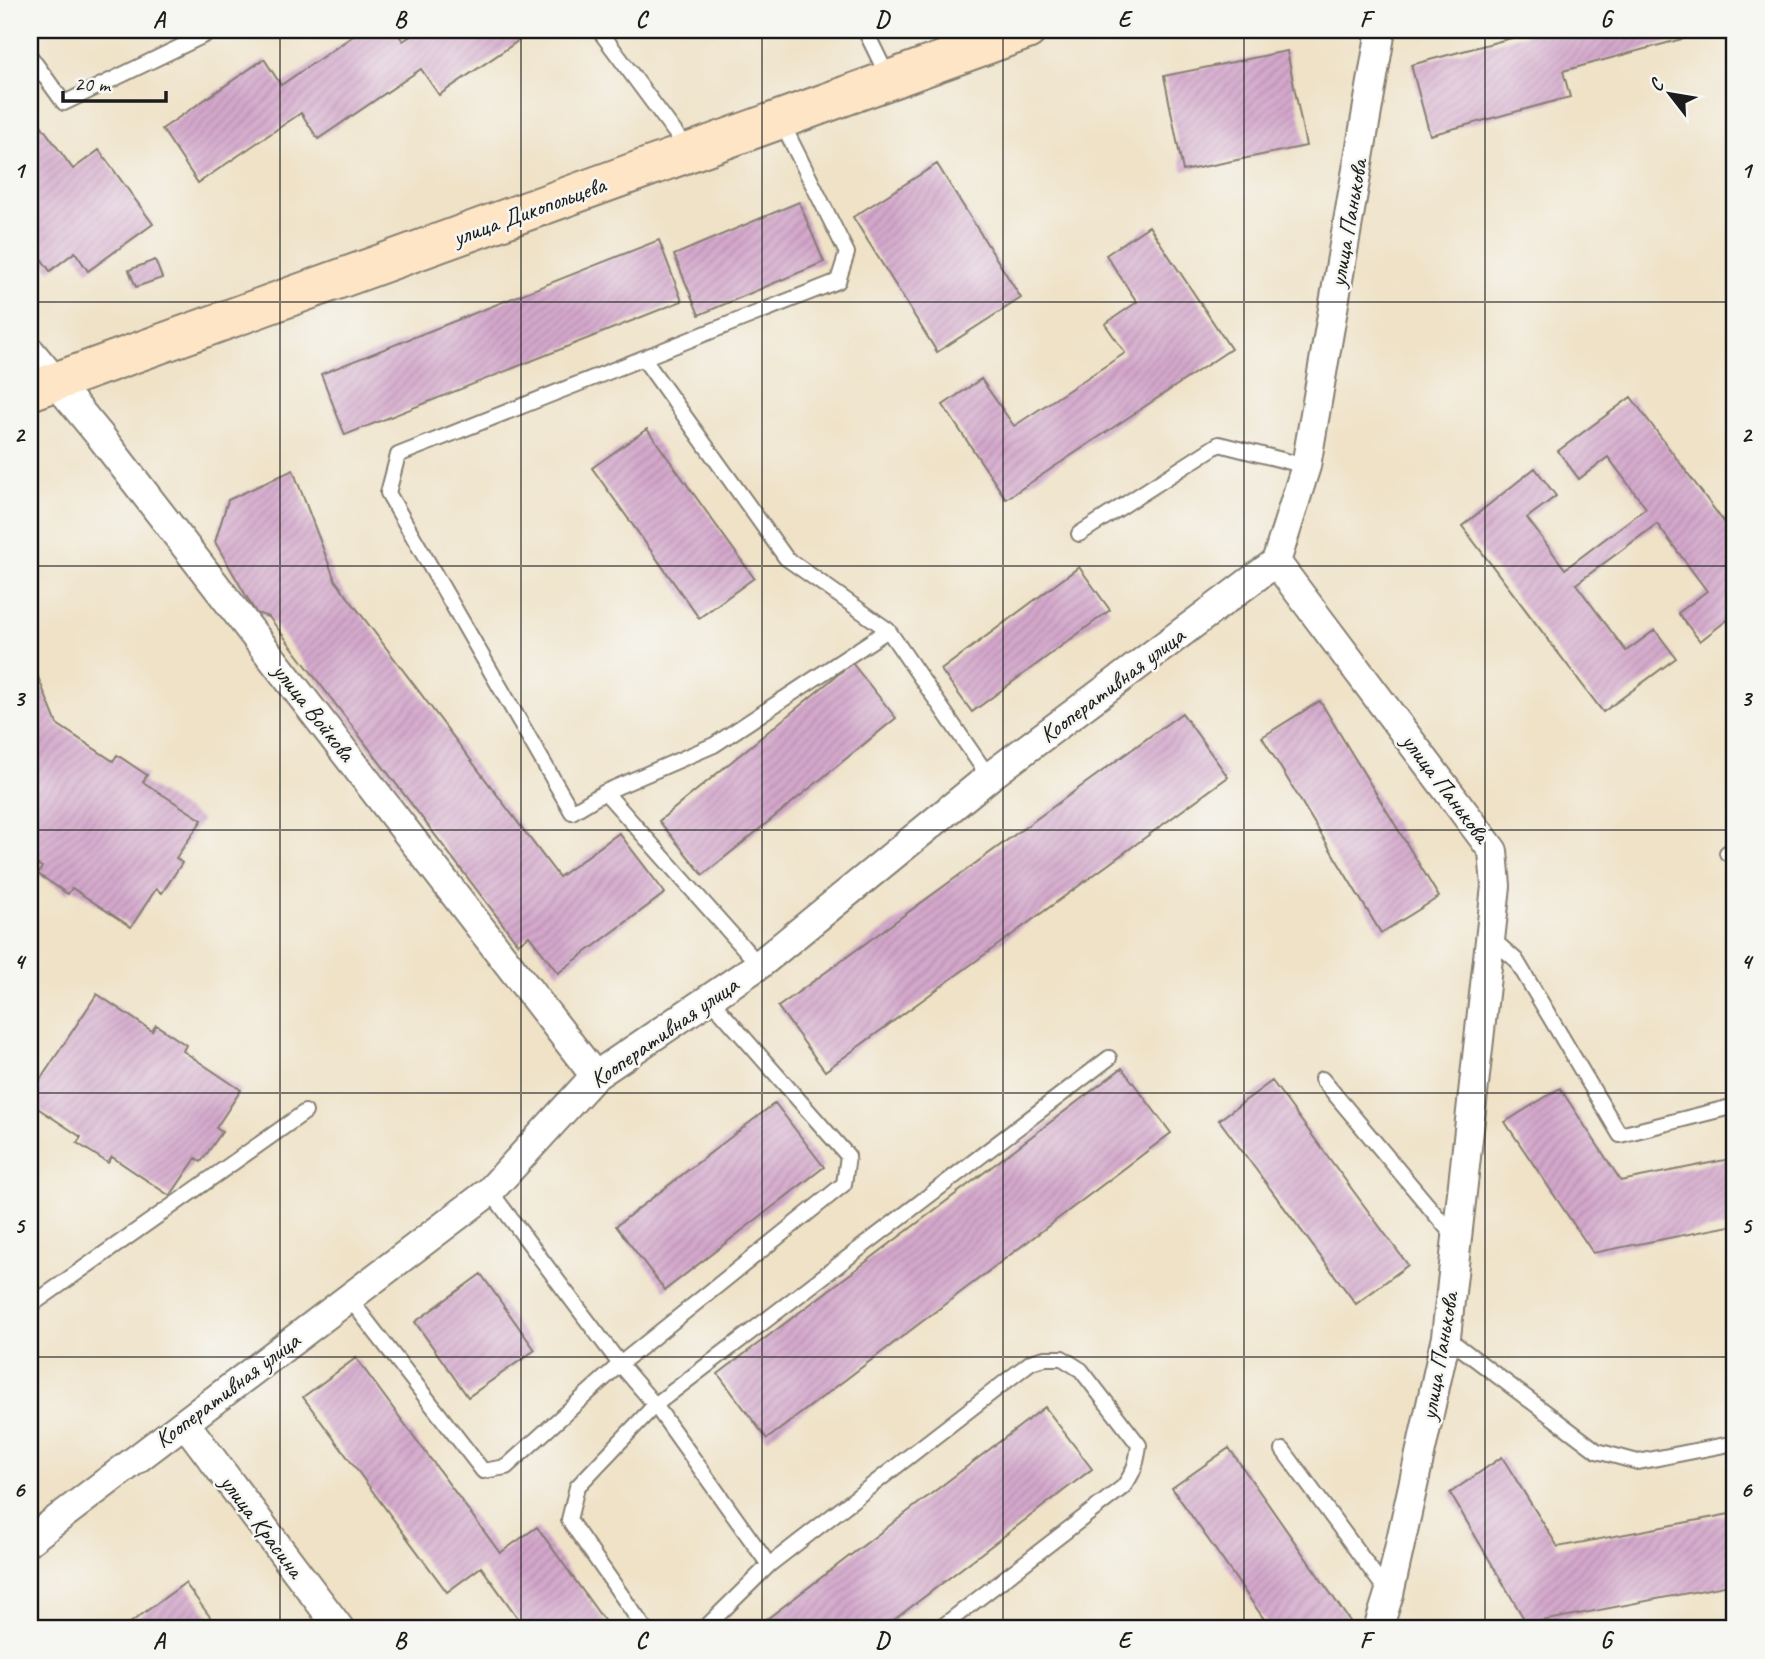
<svg xmlns="http://www.w3.org/2000/svg" width="1765" height="1659" viewBox="0 0 1765 1659" font-family="Caveat,sans-serif">
	<style>
		.building { fill: url(#building-hatch) }
		.lines { fill: none; stroke-linecap: round; stroke-linejoin: round }
		.service-casing { stroke: #867f72; stroke-width: 18 }
		.minor-casing { stroke: #867f72; stroke-width: 32 }
		.secondary-casing { stroke: #867f72; stroke-width: 42 }
		.service { stroke: #fff; stroke-width: 14 }
		.minor { stroke: #fff; stroke-width: 28 }
		.secondary { stroke: #fde5c5; stroke-width: 38 }
		.grid { fill: none; stroke: #1c1c1c; stroke-width: 2; stroke-opacity: 0.55 }
		.labels { text-anchor: middle; stroke-width: 5; stroke-linejoin: round; paint-order: stroke }
		.street-label { font-size: 24px; fill: #1c1c1c; stroke: #f6f6f2 }
		.neatline { fill: none; stroke: #1c1c1c; stroke-width: 2.5 }
		.grid-label { font-size: 23px; text-anchor: middle; font-weight: bold; fill: #1c1c1c }
	</style>
	<defs>
		<pattern id="building-hatch" width="6" height="6" patternUnits="userSpaceOnUse" patternTransform="scale(1.75)"><rect width="6" height="6" fill="#d3a7cb"/><path d="M-1 1l2-2M0 6l6-6M5 7l2-2" fill="none" stroke="#b58fae"/></pattern>
	</defs>
	<rect width="100%" height="100%" fill="#f6f6f2"/>
	<filter id="ink" filterUnits="userSpaceOnUse"><feTurbulence type="fractalNoise" baseFrequency=".0143" numOctaves="2"/><feDisplacementMap in="SourceGraphic" scale="14" xChannelSelector="R" yChannelSelector="G"/><feConvolveMatrix kernelMatrix="1 2 1 2 8 2 1 2 1" color-interpolation-filters="sRGB"/></filter>
	<filter id="wash" filterUnits="userSpaceOnUse"><feTurbulence type="fractalNoise" baseFrequency=".00686" numOctaves="4" result="noise"/><feDisplacementMap in="SourceGraphic" scale="28" xChannelSelector="R" yChannelSelector="G"/><feGaussianBlur stdDeviation="1.57" result="paint"/><feColorMatrix in="noise" values="0 0 0 0 0 0 0 0 0 0 0 0 0 0 0 0 0 1.4 0 .05"/><feComposite in="paint" operator="in"/></filter>
	<g filter="url(#wash)">
		<rect width="100%" height="100%" fill="#efe2c7"/>
		<g id="blocks">
			<path class="building" d="M362 30H395L403 41 420 30H534L439 95 421 69 318 139 301 113 198 183 162 129 264 59 281 85Z
				M1541 30H1692L1693 36 1563 71 1570 97 1430 135 1411 65Z
				M1287 51 1306 146 1183 171 1164 76Z
				M30 110 73 169 99 150 153 224 88 271 75 252 50 271 30 243Z
				M937 164 1021 298 937 352 853 217Z
				M799 202 824 262 699 315 674 255Z
				M1149 226 1231 349 1006 499 943 405 981 379 1014 426 1125 353 1105 324 1137 302 1106 255Z
				M659 240 682 301 345 435 321 374Z
				M155 260 162 278 136 287 129 270Z
				M1631 397 1735 537V614L1700 641 1678 613 1707 591 1657 524 1576 584 1626 651 1655 630 1676 658 1603 712 1462 526 1535 468 1556 496 1527 518 1565 569 1646 508 1608 457 1579 479 1558 451Z
				M647 429 754 578 699 618 592 468Z
				M293 470 335 580 559 877 619 833 665 893 558 973 529 936 518 944 269 617 256 613 215 542 228 500Z
				M1079 567 1110 610 972 712 941 670Z
				M30 657 57 724 113 761 117 755 147 775 143 782 202 820 176 858 182 863 162 893 156 889 131 927 72 888 68 894 38 874 42 867 30 860Z
				M852 663 896 718 703 875 659 821Z
				M1320 701 1439 897 1381 933 1262 737Z
				M1182 713 1228 777 825 1071 778 1007Z
				M97 994 152 1031 156 1025 186 1045 183 1051 241 1090 216 1128 222 1132 201 1162 196 1158 170 1196 112 1157 108 1163 77 1143 81 1137 30 1103V1095Z
				M1122 1068 1171 1133 767 1439 718 1374Z
				M1272 1081 1408 1265 1356 1304 1219 1120Z
				M1560 1088 1621 1181 1735 1158V1225L1593 1253 1505 1122Z
				M775 1103 824 1167 665 1290 616 1226Z
				M481 1274 535 1350 468 1397 415 1322Z
				M356 1358 500 1553 537 1527 610 1629H526L481 1567 447 1592 303 1397Z
				M1045 1407 1092 1469 882 1629H769L763 1622Z
				M1229 1448 1354 1627 1351 1629H1271L1172 1488Z
				M1502 1457 1558 1547 1735 1513V1584L1527 1624 1450 1493Z
				M185 1583 219 1629H122Z"/>
		</g>
	</g>
	<g filter="url(#ink)">
		<use href="#blocks" fill-opacity="0" stroke="#867f72" stroke-width="2"/>
		<g class="lines">
			<g class="service-casing">
				<path id="service" d="M599 30 688 150
					M865 30 889 79
					M30 56 64 103 215 30
					M643 358 786 558 888 630
					M1079 534 1219 444 1306 466
					M605 792 714 745 888 630 989 777
					M1727 853 1735 848
					M1491 938 1516 960 1620 1135 1735 1106
					M759 965 605 792 572 812 388 493 398 455 838 281 847 253 781 121
					M1322 1079 1456 1239
					M490 1191 620 1364 655 1405 769 1565 704 1629
					M349 1298 483 1471 506 1467 620 1364 844 1184 848 1156 710 999
					M30 1306 305 1112
					M1446 1337 1597 1451 1638 1462 1735 1443
					M1283 1450 1388 1593
					M769 1565 1031 1362 1045 1358H1062L1081 1370 1139 1445C1137 1462 1134 1473 1123 1487L939 1629
					M645 1629 569 1520 577 1487 655 1405 1109 1058"/>
			</g>
			<g class="minor-casing">
				<path id="minor" d="M30 351 101 437 595 1076
					M185 1423 340 1629
					M30 1540 490 1191 595 1076 759 965 989 777 1276 562
					M1378 1629 1389 1594 1446 1337 1496 886 1493 851 1276 562 1306 466 1381 30"/>
			</g>
			<g class="secondary-casing">
				<path id="secondary" d="M30 391 1027 30"/>
			</g>
			<use href="#service" class="service"/>
			<use href="#minor" class="minor"/>
			<use href="#secondary" class="secondary"/>
		</g>
	</g>
	<path class="grid" d="M280 30V1629M521 30V1629M762 30V1629M1003 30V1629M1244 30V1629M1485 30V1629M30 302H1735M30 566H1735M30 830H1735M30 1093H1735M30 1357H1735"/>
	<g class="labels">
		<g class="street-label">
			<text transform="translate(529 211) rotate(-20)" y="8">улица Дикопольцева</text>
			<text transform="translate(1348 223) rotate(-80)" y="8">улица Панькова</text>
			<text transform="translate(1112 685) rotate(-37)" y="8">Кооперативная улица</text>
			<text transform="translate(314 712) rotate(52)" y="8">улица Войкова</text>
			<text transform="translate(1446 788) rotate(53)" y="8">улица Панькова</text>
			<text transform="translate(664 1032) rotate(-35)" y="8">Кооперативная улица</text>
			<text transform="translate(1439 1356) rotate(-80)" y="8">улица Панькова</text>
			<text transform="translate(227 1390) rotate(-37)" y="8">Кооперативная улица</text>
			<text transform="translate(262 1526) rotate(53)" y="8">улица Красина</text>
		</g>
	</g>
	<rect width="1765" height="1659" fill="none" stroke="#f6f6f2" stroke-width="77"/>
	<g transform="translate(1670 94) rotate(301)" stroke="#f6f6f2" stroke-width="5" paint-order="stroke">
	<path d="M0-5L12 26L0 18L-12 26Z" fill="#1c1c1c"/>
	<text y="-10" font-size="19" font-weight="bold" text-anchor="middle" fill="#1c1c1c">С</text>
	</g>
	<path d="M63 91v10h103v-10" fill="none" stroke="#1c1c1c" stroke-width="3.5"/>
	<text x="74" y="91" font-size="21" fill="#1c1c1c" stroke="#f6f6f2" stroke-width="5" paint-order="stroke">20 m</text>
	<rect x="38" y="38" width="1688" height="1582" class="neatline"/>
	<g class="grid-label">
		<text x="159" y="27">A</text>
		<text x="400" y="27">B</text>
		<text x="641" y="27">C</text>
		<text x="882" y="27">D</text>
		<text x="1124" y="27">E</text>
		<text x="1365" y="27">F</text>
		<text x="1606" y="27">G</text>
		<text x="19" y="178">1</text>
		<text x="1746" y="178">1</text>
		<text x="19" y="442">2</text>
		<text x="1746" y="442">2</text>
		<text x="19" y="706">3</text>
		<text x="1746" y="706">3</text>
		<text x="19" y="969">4</text>
		<text x="1746" y="969">4</text>
		<text x="19" y="1233">5</text>
		<text x="1746" y="1233">5</text>
		<text x="19" y="1497">6</text>
		<text x="1746" y="1497">6</text>
		<text x="159" y="1648">A</text>
		<text x="400" y="1648">B</text>
		<text x="641" y="1648">C</text>
		<text x="882" y="1648">D</text>
		<text x="1124" y="1648">E</text>
		<text x="1365" y="1648">F</text>
		<text x="1606" y="1648">G</text>
	</g>
</svg>
